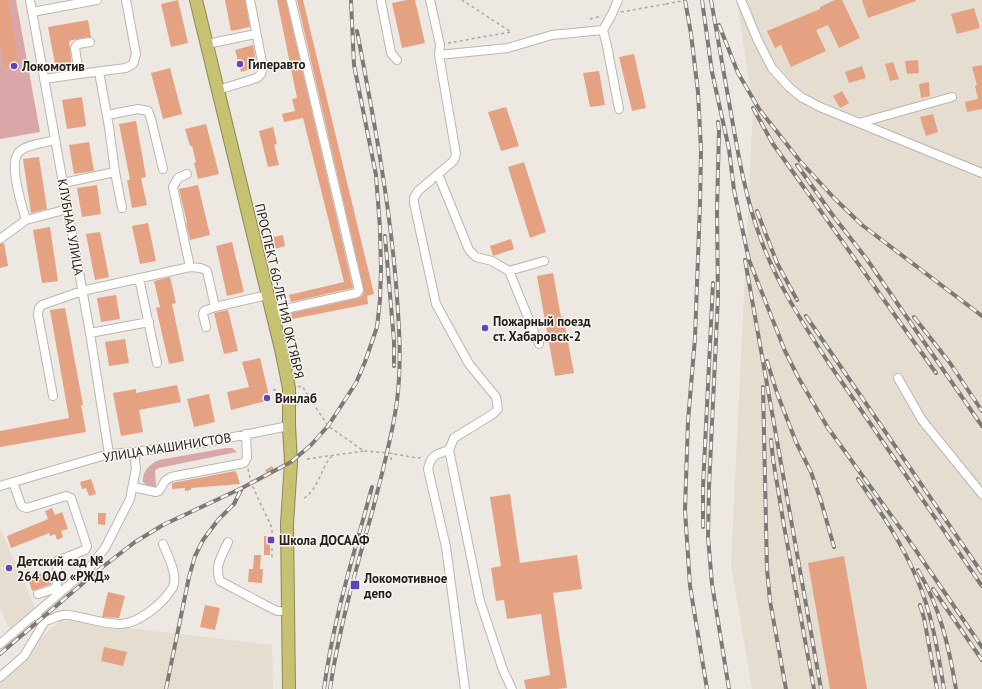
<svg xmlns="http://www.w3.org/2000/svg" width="982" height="689" viewBox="0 0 982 689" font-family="'PT Sans',sans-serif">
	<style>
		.built { fill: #e5ddd0 }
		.green { fill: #daa7a8 }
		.building { fill: #e5a282 }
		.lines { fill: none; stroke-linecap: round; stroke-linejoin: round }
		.minor-casing { stroke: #bab6b0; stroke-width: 10 }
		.highway-casing { stroke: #8d8955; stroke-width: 14 }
		.path { stroke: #ada9a4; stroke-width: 1.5; stroke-dasharray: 3 3; stroke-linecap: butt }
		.minor { stroke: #fff; stroke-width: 8 }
		.highway { stroke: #c6c272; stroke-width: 12 }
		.rail-casing { stroke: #7d7976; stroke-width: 4 }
		.rail { stroke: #faf5ef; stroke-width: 2.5; stroke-dasharray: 8; stroke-linecap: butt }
		.path-bridge { stroke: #ada9a4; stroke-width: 1.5; stroke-dasharray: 3 3; stroke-linecap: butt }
		.poi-dot { fill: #6044bd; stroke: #faf5ef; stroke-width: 1.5 }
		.labels { text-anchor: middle; stroke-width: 3; stroke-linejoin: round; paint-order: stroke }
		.poi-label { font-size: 13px; font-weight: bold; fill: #22201e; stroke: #faf5ef; text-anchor: start }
		.street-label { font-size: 13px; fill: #22201e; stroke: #faf5ef }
	</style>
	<rect width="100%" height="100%" fill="#ede8e2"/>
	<path class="built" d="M737 0H982V689H752L731 564 753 108Z
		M0 528 36 610 10 630 0 608Z
		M61 620 272 645 273 689H0V673Z"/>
	<path class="green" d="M0 0H16L40 132 0 139Z
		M226 448H232L237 452 159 468 155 470 156 486 154 487 146 485 143 482C142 471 150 464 159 460Z"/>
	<path class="building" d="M0 0H8L19 64 4 67 0 45Z
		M178 0 188 43 171 47 161 4Z
		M225 0H245L250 27 231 31Z
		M277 0H286L353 288 291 302 289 295 344 282 303 118 284 122 282 114 295 111 292 99 297 98Z
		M297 0H303L374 294 367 296 368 304 292 319 291 313 358 298 362 296 364 291Z
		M407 0H415L425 43 402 48 392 3Z
		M835 0H842L860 38 839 48 828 25 816 30 826 51 791 67 781 45 775 48 767 31 820 9V7Z
		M862 0H916V1L868 18Z
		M974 8 980 28 957 34 951 14Z
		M88 20 91 37 77 39 69 41 72 66 56 69 48 27Z
		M253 45 257 67 241 72 235 50Z
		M634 54 646 108 632 111 619 57Z
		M918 60 919 73 907 74 905 61Z
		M893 62 899 79 890 81 885 64Z
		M982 65V109L967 112 965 102 978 99 975 86 977 85 972 67Z
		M862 66 866 78 849 83 845 72Z
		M170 68 182 114 163 119 151 73Z
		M599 71 605 105 590 107 583 73Z
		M929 82 930 96 921 98 919 84Z
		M842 91 849 103 840 108 833 96Z
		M82 97 86 126 67 129 62 100Z
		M506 107 519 146 501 151 488 112Z
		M933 114 938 132 926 136 920 117Z
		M136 121 146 177 141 178 147 205 132 208 127 180H130L119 124Z
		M206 124 219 174 198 179 194 163 196 162 192 146H190L185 129Z
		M273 127 277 144 274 145 279 165 268 167 259 131Z
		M89 142 94 171 74 174 69 145Z
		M39 157 47 209 31 213 23 159Z
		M524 162 546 232 530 238 508 167Z
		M97 185 101 214 82 217 77 188Z
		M198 185 210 235 190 240 186 223H187L179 189Z
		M148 223 156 261 140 264 132 226Z
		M50 227 58 281 42 283 33 230Z
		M100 232 109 277 95 280 86 234Z
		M283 235 285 246 275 249 273 237Z
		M511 239 514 249 493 256 490 246Z
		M232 242 244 292 227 296 216 246Z
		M4 243 8 266 0 268V244Z
		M553 273 561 317 563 316 574 373 555 376 537 276Z
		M170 277 176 303 172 304 184 361 169 364 156 308 160 307 154 281Z
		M116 295 120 319 101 322 97 298Z
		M65 308 83 405H81L86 432 0 447V431L69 418 50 310Z
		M228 310 238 351 224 354 214 313Z
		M125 339 129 363 109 366 105 342Z
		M260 358 270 400 231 410 227 392 249 387 242 362Z
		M177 385 181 402 139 410 143 432 121 436 113 393 136 389V393Z
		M209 394 215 422 194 427 187 399Z
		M272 466 275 471 269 476 265 470Z
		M235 471 237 474 240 484 191 488V490L185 491V488L172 489V483Z
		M91 479 96 494 89 496 86 488 82 489 80 482Z
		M510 494 520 563 577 555 582 589 553 593 567 688 557 689H526L524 680 550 675 541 614 507 619 504 600 496 601 491 568 501 566 490 497Z
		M52 508 55 515 62 512 68 529 61 531 63 537 57 540 55 534 50 536 49 533 11 548 7 536 48 519 45 511Z
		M98 513H106L105 525 98 524Z
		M264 536H270V555H264Z
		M254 555H261L260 569H263L262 583 248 582 249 569H253Z
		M844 556 867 689H830L808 563Z
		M49 571 52 578 51 584 32 591 28 578Z
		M108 592 125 596 119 618 102 617Z
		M205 605 220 608 215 630 200 627Z
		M104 647 127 652 123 666 101 661Z"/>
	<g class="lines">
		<g class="minor-casing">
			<path id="minor" d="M30 0 90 333 109 454
				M381 0V1L391 53 397 60
				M430 0 440 45 439 55 456 154 454 160 451 163 418 191 414 198V203L436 304 469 364 496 397 498 409 493 414 454 438 449 450 480 601 503 670 512 689
				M618 0 612 14 603 30 607 46 619 109
				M741 0 758 41 772 68 789 87 801 97 820 107 982 173
				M32 12 97 0
				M207 44 256 34
				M439 55 508 48 552 35 603 30
				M99 72 109 127 115 172
				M79 74 126 68 133 64 136 54 126 0
				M44 79 79 74 75 48 78 44 90 42
				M218 90 257 78 261 74 263 67 250 0
				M107 115 138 109 148 111 151 119 163 169
				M859 123 952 97
				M55 140C45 143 28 144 20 151 7 161 22 206 26 220L68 209
				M438 174 469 250 476 257 492 261 509 271 539 344
				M63 183 115 172 122 208
				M0 239 26 220
				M190 267 201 268 207 271 215 307 268 295
				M509 271 544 261
				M139 278 157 363
				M272 312 357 293 359 290 291 0
				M206 327 203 314 204 311 215 307
				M90 333 149 322
				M898 378 922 420 982 494
				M53 396 38 315 39 308 42 305 82 291 190 267 173 187 178 178 187 174
				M449 450C436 454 431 455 428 469L446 547 465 689
				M13 482 21 505 23 507 27 508 66 496 71 498 87 546 85 550 57 561V585L54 589 38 594
				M0 486 109 454 134 452 208 442 289 426
				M133 487 156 492 159 491 165 481 171 477 244 463 247 458 246 434
				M228 542C222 556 214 566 220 581L267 606 277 611H287
				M35 614C48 629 53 613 68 615 85 617 102 624 119 624 137 625 162 604 171 590 174 587 175 580 174 575 173 565 167 554 163 544
				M0 644 90 567 105 548 130 499 136 469 134 452
				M0 677 24 656 45 621"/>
		</g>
		<g class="highway-casing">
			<path id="highway" d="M196 0 281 349 289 388V426L291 462 287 524 289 689"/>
		</g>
		<path class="path" d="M621 12 666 4
			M590 19 602 16
			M448 43 511 32 462 0
			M298 387 302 386 328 426 364 451 389 453 418 458 424 457
			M273 390 279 389
			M307 459 364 451
			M391 460 392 453
			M248 469 251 483 272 528V557
			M304 498C320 488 320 467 333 455"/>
		<use href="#minor" class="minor"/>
		<use href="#highway" class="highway"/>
		<g class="rail-casing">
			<path id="rail" d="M685 0 691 34 698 92 701 150 700 203 695 338 688 421 685 510 690 586 707 689
				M702 0 712 72 729 149 734 190 749 260 785 351 798 377 828 428 906 536 982 647
				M711 0C718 40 725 80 732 119 739 159 746 199 760 237 776 282 802 322 828 362L982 586
				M719 25 738 73 759 109 800 161 835 199 862 225 982 316
				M753 108 773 144 936 373
				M718 122 719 131 717 210 718 297 709 487 708 537 712 584 729 689
				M797 165 834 217 866 258 982 426
				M757 211 777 263 797 300
				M385 236 394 341V366
				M745 260 821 689
				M806 316 982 573
				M914 317 950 363 982 411
				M767 361 777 393 796 442 811 472 821 501 834 547
				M763 387 767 569 770 601 786 689
				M771 440 773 459 784 526 814 689
				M858 479C880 511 902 543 917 579 932 613 938 652 944 689
				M703 527V487L713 283
				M918 570C940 607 949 647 956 689
				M933 589 982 660
				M920 605 924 618 937 689
				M0 654 96 572 135 542 163 525 242 488 291 462 311 445 328 426 356 383 365 362 377 327 380 300 381 269 380 228 376 175 354 65 351 1
				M166 689 189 577 195 556 203 540 218 520 234 504 242 488
				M324 689C333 620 354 554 372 487
				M330 689C339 628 356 569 373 509 382 473 392 438 397 401 402 360 399 324 396 284 389 198 373 115 357 31"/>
		</g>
		<use href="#rail" class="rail"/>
		<path class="path-bridge" d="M666 4 687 0"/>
	</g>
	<g class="poi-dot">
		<circle cx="240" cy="64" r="4"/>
		<circle cx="14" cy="66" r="4"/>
		<circle cx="485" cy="328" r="4"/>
		<circle cx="267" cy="398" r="4"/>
		<rect x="267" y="536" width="8" height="8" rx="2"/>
		<circle cx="9" cy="568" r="4"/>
		<rect x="350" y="580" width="10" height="10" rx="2"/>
	</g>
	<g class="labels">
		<g class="poi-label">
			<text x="248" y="69">Гиперавто</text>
			<text x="22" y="71">Локомотив</text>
			<text x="493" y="326">Пожарный поезд<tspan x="493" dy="15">ст. Хабаровск-2</tspan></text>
			<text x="275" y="403">Винлаб</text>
			<text x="279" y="545">Школа ДОСААФ</text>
			<text x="17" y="566">Детский сад №<tspan x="17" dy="15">264 ОАО «РЖД»</tspan></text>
			<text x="364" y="583">Локомотивное<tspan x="364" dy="15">депо</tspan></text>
		</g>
		<g class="street-label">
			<text transform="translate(71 227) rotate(80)" y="5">КЛУБНАЯ УЛИЦА</text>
			<text transform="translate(280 291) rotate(77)" y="5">ПРОСПЕКТ 60-ЛЕТИЯ ОКТЯБРЯ</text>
			<text transform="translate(167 447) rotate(-9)" y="5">УЛИЦА МАШИНИСТОВ</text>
		</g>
	</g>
</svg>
